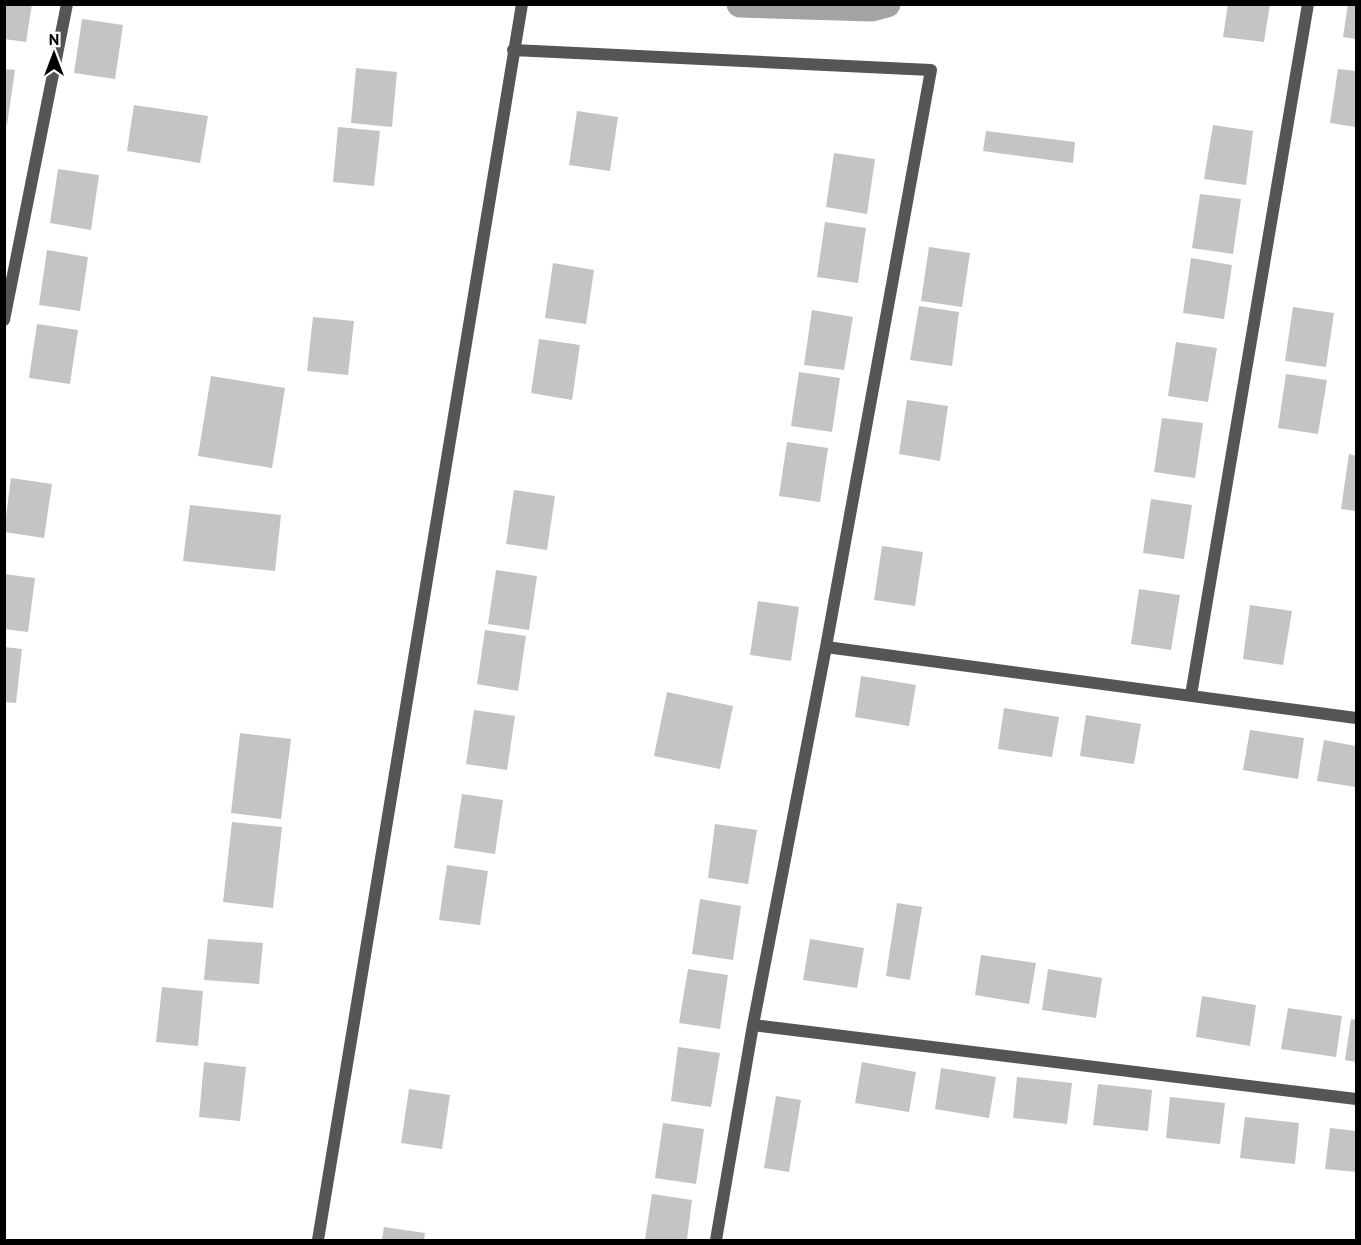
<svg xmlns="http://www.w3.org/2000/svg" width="1361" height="1245" viewBox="0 0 1361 1245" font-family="'PT Sans',sans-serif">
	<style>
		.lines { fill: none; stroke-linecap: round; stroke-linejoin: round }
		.canal { stroke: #a3a3a3; stroke-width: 27 }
		.building { fill: #c4c4c4 }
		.street { stroke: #555; stroke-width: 12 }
	</style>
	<rect width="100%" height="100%" fill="#fff"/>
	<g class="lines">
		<path class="canal" d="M740 4 872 8 887 4"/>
	</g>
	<path class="building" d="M4 4H32L26 42 4 39Z
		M1228 4H1270L1264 42 1223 37Z
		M1348 4H1356V39L1343 37Z
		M82 19 123 25 115 79 74 73Z
		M356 68 397 72 392 127 351 123Z
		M4 69 15 70 7 125 4 124Z
		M1338 69 1356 71V127L1330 123Z
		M134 105 208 116 200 163 127 151Z
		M577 111 618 117 610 171 569 165Z
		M1213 125 1253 131 1246 185 1204 179Z
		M338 127 380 131 374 186 333 182Z
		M986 131 1075 142 1073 163 983 151Z
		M834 153 875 159 867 214 826 207Z
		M58 169 99 175 91 230 50 223Z
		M1200 194 1241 199 1233 254 1192 248Z
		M825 222 866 228 858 283 817 277Z
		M929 247 970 253 962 307 921 301Z
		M47 250 88 257 80 311 39 305Z
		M1191 258 1232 265 1224 319 1183 313Z
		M553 263 594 270 586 324 545 318Z
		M919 306 959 312 952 366 910 360Z
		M1293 307 1334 313 1326 367 1285 361Z
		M812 310 853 317 844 370 804 365Z
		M313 317 354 321 348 375 307 371Z
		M37 324 78 330 70 384 29 378Z
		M539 339 580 345 572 400 531 393Z
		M1176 342 1217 348 1208 402 1168 396Z
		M799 372 840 378 832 432 791 426Z
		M1286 374 1327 380 1318 434 1278 428Z
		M211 376 285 388 272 468 198 456Z
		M907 400 948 406 940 461 899 454Z
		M1162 418 1203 423 1195 478 1154 472Z
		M787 442 828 448 820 502 779 496Z
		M1349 454 1356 456V511L1341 509Z
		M11 478 52 484 44 538 4 532Z
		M514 490 555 496 547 550 506 544Z
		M1151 499 1192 505 1184 559 1143 553Z
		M190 505 281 515 275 571 183 561Z
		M882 546 923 552 915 606 874 600Z
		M496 570 537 576 529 630 488 624Z
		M4 574 35 578 28 632 4 629Z
		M1139 589 1180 595 1171 650 1131 644Z
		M758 601 799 607 791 661 750 655Z
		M1250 605 1292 611 1283 665 1243 659Z
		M485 630 526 636 518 691 477 684Z
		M4 647 22 649 16 703 4 702Z
		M861 676 916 685 909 726 855 717Z
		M667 692 733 706 720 769 654 756Z
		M1004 708 1059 717 1052 757 998 749Z
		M474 710 515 716 507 770 466 764Z
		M1086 715 1141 724 1134 764 1080 756Z
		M1250 730 1304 738 1298 779 1243 770Z
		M240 733 291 739 281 819 231 813Z
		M1324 740 1356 746V787L1317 781Z
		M462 794 503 800 495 854 454 848Z
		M232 822 282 827 273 908 223 902Z
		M715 824 757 830 748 884 708 878Z
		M447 865 488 871 480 925 439 920Z
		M700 899 741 906 733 960 692 954Z
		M897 903 922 907 910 980 886 976Z
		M208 939 263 943 259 984 204 980Z
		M810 939 864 948 857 988 803 980Z
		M981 955 1036 963 1029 1004 975 995Z
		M688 969 728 975 720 1029 679 1023Z
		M1048 969 1102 978 1096 1018 1042 1010Z
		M162 987 203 991 198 1046 156 1042Z
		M1202 996 1256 1005 1250 1046 1196 1037Z
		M1288 1008 1342 1016 1336 1057 1281 1049Z
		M1351 1019 1356 1020V1062L1345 1060Z
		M678 1047 720 1053 711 1107 671 1101Z
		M204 1062 246 1067 240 1121 199 1117Z
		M862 1062 916 1072 909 1112 855 1103Z
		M941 1068 996 1077 989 1118 935 1109Z
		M1017 1077 1072 1083 1067 1124 1013 1118Z
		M1098 1084 1152 1090 1148 1131 1093 1125Z
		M409 1089 450 1095 442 1149 401 1143Z
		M776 1096 801 1100 789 1172 764 1168Z
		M1170 1097 1225 1103 1220 1144 1166 1138Z
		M1245 1117 1299 1123 1295 1164 1240 1158Z
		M663 1123 704 1129 696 1184 655 1178Z
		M1330 1128 1356 1131V1172L1325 1169Z
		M652 1194 692 1200 687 1240H645Z
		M384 1227 425 1233 424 1240H382Z"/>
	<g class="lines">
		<path class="street" d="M513 50 931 70 826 647 753 1025 716 1240
			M4 320 67 4
			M826 647 1356 718
			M1191 695 1308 4
			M753 1025 1356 1099
			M318 1240 522 4"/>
	</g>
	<rect width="1361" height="1245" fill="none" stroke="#000000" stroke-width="12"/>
	<g transform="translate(54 54)" stroke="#ffffff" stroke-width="4.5" paint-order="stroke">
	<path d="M0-4.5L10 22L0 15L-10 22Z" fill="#000000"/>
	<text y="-9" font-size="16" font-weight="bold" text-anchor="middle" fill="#000000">N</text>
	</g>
</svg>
